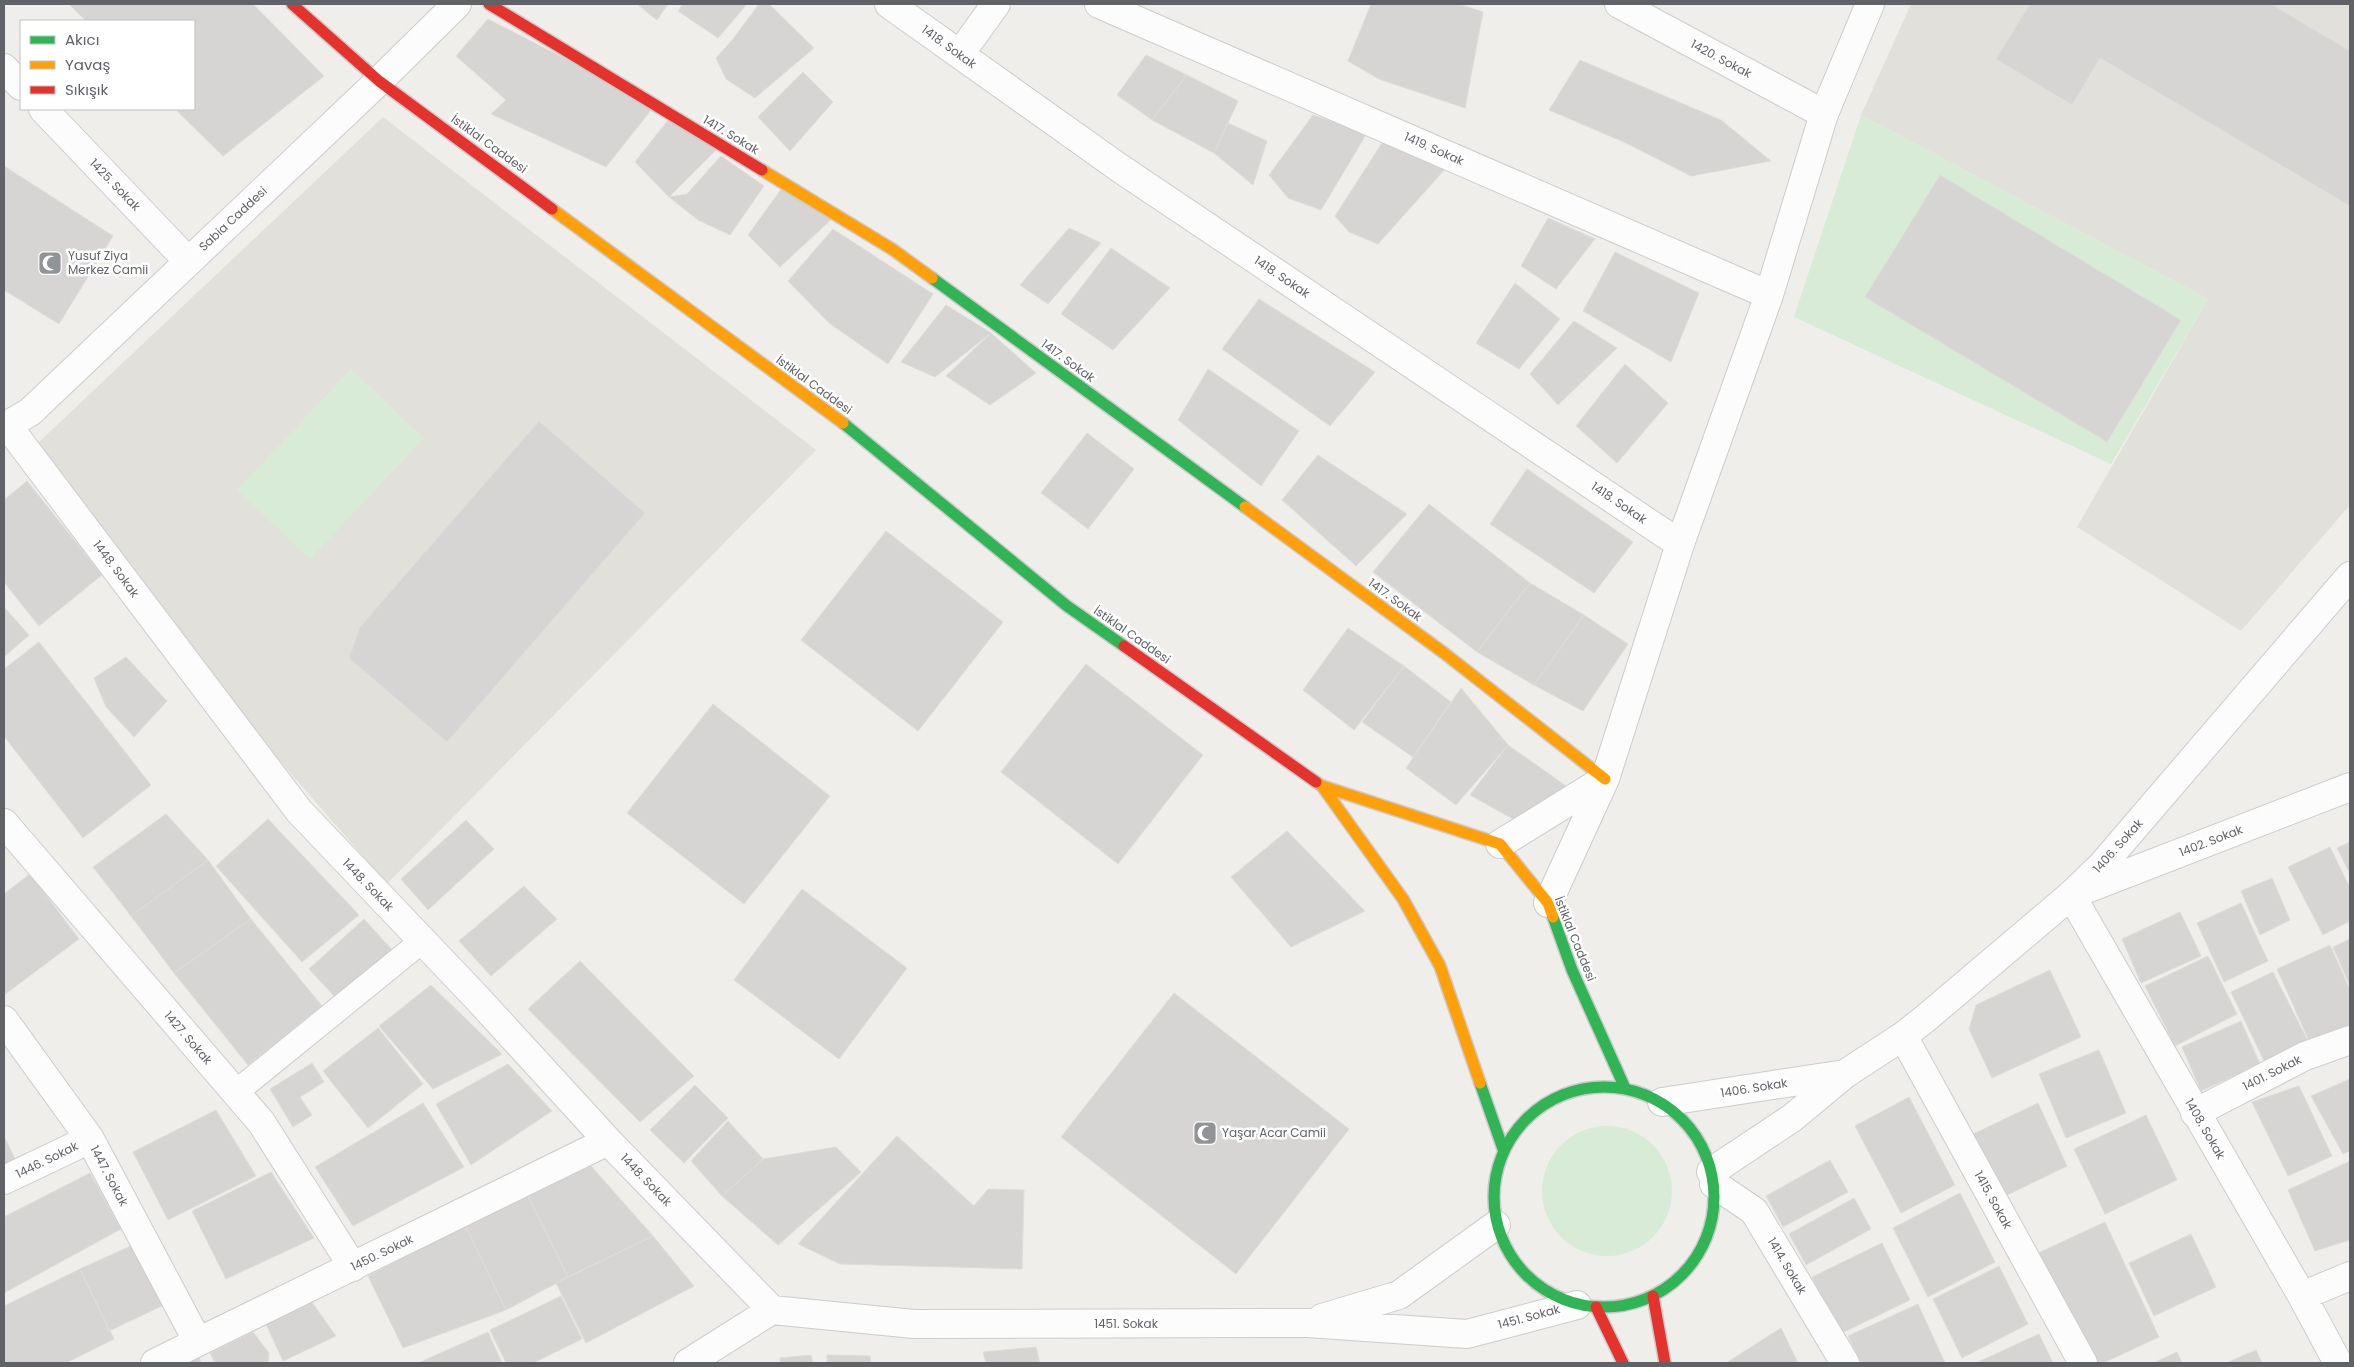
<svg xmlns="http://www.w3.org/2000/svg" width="2354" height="1367" viewBox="0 0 2354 1367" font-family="Poppins,sans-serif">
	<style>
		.education { fill: #e2e0da }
		.green { fill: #d8ebd6 }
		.building { fill: #d6d5d3; stroke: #deddd9 }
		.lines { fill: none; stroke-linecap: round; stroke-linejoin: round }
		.lane-casing { stroke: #cbcccc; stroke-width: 26 }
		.street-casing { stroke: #cbcccc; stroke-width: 30 }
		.fast-casing { stroke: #cacacb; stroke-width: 14 }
		.slow-casing { stroke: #cacacb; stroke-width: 14 }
		.jam-casing { stroke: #cacacb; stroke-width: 14 }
		.lane { stroke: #fdfcfc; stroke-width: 24 }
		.street { stroke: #fdfcfc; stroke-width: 28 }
		.fast { stroke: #30b455; stroke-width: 11 }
		.slow { stroke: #ff9f0a; stroke-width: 11 }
		.jam { stroke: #e5322d; stroke-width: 11 }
		.labels { text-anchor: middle; stroke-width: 5; stroke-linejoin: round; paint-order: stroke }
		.street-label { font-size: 12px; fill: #5f6368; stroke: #fff }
		.poi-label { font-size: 12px; fill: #5f6368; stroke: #fff; text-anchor: start }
	</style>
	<rect width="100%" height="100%" fill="#efeeea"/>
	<path class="education" d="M1911 4H2350V505L2241 631 2077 527 2208 299 1861 115Z
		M383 117 816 450 387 884 54 501 39 442Z"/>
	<path class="green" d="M1861 115 2208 299 2111 464 1794 317Z
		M351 369 424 438 310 559 237 490Z
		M1542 1191a65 65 0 1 1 130 0a65 65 0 1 1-130 0Z"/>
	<path class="building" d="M69 4H253L324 76 223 156 175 109H194V21H86Z
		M637 4H668L657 20Z
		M683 4H747L718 38 678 11Z
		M759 4H769L814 48 755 98 726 79 716 58 733 39Z
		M1371 4H1459L1483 12 1465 108 1379 79 1348 61Z
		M2030 4H2271L2350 51V206L2100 58 2072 105 1996 59Z
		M488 19 655 105 606 167 491 114 506 100 456 56Z
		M1146 55 1187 75 1152 120 1117 95Z
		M1580 60 1721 120 1771 161 1691 176 1626 143 1549 110Z
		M803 72 833 102 790 151 758 117Z
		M1187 75 1238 101 1214 153 1152 120Z
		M672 115 721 145 669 197 635 162Z
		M1313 115 1367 133 1321 210 1288 198 1269 175Z
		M1228 123 1267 141 1253 185 1214 153Z
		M1384 140 1446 168 1378 244 1349 232 1335 216Z
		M721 156 764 186 730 235 698 220 669 197 687 194Z
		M4 166 113 236 59 324 4 290Z
		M1940 175 2181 320 2107 442 1865 297Z
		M785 184 836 215 780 267 748 235Z
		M1548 218 1595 239 1556 289 1521 266Z
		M1069 228 1101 243 1048 304 1020 285Z
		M833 229 933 294 888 364 829 323 788 281Z
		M1111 248 1170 288 1113 350 1061 314Z
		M1615 252 1699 293 1671 362 1583 311Z
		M1515 283 1560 319 1519 369 1476 343Z
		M1259 299 1375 372 1330 426 1222 349Z
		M946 305 991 333 935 377 901 362Z
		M1574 321 1617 348 1558 405 1530 374Z
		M991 333 1036 373 990 405 946 376Z
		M1625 364 1668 403 1617 463 1576 426Z
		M1208 369 1299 431 1261 486 1178 420Z
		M539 421 645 513 447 742 349 658 360 627Z
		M1087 433 1134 469 1088 529 1041 493Z
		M1318 455 1407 514 1356 566 1282 500Z
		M1527 469 1633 542 1594 593 1490 524Z
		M27 481 102 575 39 626 4 582V500Z
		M1429 504 1530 583 1477 652 1373 572Z
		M886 531 1003 622 918 731 801 640Z
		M1530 583 1584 615 1534 685 1477 652Z
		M4 607 29 635 4 657Z
		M1584 615 1628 644 1583 711 1534 685Z
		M1348 628 1404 666 1354 730 1303 690Z
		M39 642 151 785 83 838 4 736V669Z
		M126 657 167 701 134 737 106 707 94 678Z
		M1086 664 1203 755 1118 864 1001 772Z
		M1404 666 1451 702 1413 757 1362 722Z
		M1461 688 1508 745 1456 805 1406 768Z
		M713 704 830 796 744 904 627 813Z
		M1508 745 1569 788 1513 819 1470 795Z
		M166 814 208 860 131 916 93 867Z
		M268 819 359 915 302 962 216 866Z
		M466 820 494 849 428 910 401 879Z
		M1287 831 1365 911 1291 947 1231 877Z
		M2350 842V874L2337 848Z
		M2330 847 2350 888V921L2323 935 2288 867Z
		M208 860 251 919 174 973 131 916Z
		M30 874 79 939 4 995V894Z
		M2272 878 2290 920 2260 935 2241 891Z
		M524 886 557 919 491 976 459 941Z
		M802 889 907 968 839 1059 734 980Z
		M2241 903 2268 961 2224 982 2197 923Z
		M2180 912 2201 956 2141 983 2122 939Z
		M251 919 322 1006 248 1065 174 973Z
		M364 919 393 951 338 1000 309 969Z
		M2350 939V986L2333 947Z
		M2330 945 2350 990V1025L2310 1043 2277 969Z
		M2208 956 2237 1014 2175 1046 2145 986Z
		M580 961 694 1076 640 1122 528 1009Z
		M2050 970 2081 1037 1992 1078 1969 1029 1976 1005Z
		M2273 972 2309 1043 2266 1065 2231 992Z
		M431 985 502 1054 433 1089 379 1026Z
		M1174 993 1349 1129 1236 1274 1061 1137Z
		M2241 1021 2260 1064 2201 1091 2182 1047Z
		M378 1028 423 1084 368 1128 323 1071Z
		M2099 1050 2126 1113 2066 1138 2039 1074Z
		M312 1063 324 1082 300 1097 312 1115 293 1127 270 1089Z
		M508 1064 552 1111 471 1165 436 1104Z
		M2350 1079V1151L2343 1154 2311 1096Z
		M695 1085 728 1118 684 1163 650 1130Z
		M2299 1086 2332 1156 2288 1176 2252 1102Z
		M1909 1097 1955 1185 1901 1213 1855 1126Z
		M423 1103 464 1167 353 1226 315 1167Z
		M2038 1103 2067 1166 1997 1200 1967 1137Z
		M216 1110 256 1176 168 1220 133 1152Z
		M2146 1115 2177 1180 2105 1214 2074 1149Z
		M728 1121 763 1159 722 1196 691 1161Z
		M4 1136 15 1159 4 1164Z
		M897 1136 974 1206 988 1189 1024 1190 1022 1269 840 1264 798 1244Z
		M836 1147 861 1172 778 1245 722 1196 763 1159Z
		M1830 1160 1848 1192 1783 1227 1766 1196Z
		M2350 1161V1240L2315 1251 2288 1190Z
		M591 1166 653 1236 568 1277 528 1196Z
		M271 1172 314 1238 226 1279 192 1211Z
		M90 1173 121 1229 4 1293V1217Z
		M1960 1193 1995 1262 1928 1297 1893 1228Z
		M528 1196 568 1277 506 1310 465 1225Z
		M1854 1198 1871 1229 1806 1265 1789 1234Z
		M2105 1222 2159 1337 2103 1363H2085L2034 1255Z
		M465 1225 506 1310 403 1348 368 1276Z
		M2191 1234 2216 1287 2154 1316 2129 1263Z
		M653 1236 694 1286 586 1343 556 1283Z
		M1882 1243 1910 1300 1840 1334 1812 1277Z
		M135 1244 164 1305 109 1331 80 1269Z
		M1999 1266 2028 1324 1962 1358 1933 1299Z
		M80 1269 114 1339 66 1363H4V1306Z
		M561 1296 582 1339 533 1363H506L490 1330Z
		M311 1301 336 1336 283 1361 265 1322Z
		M1918 1304 1945 1363H1861L1848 1336Z
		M1781 1328 1798 1363H1726Z
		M253 1332 269 1353 268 1363H215L210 1353Z
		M488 1332 502 1363H418Z
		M2039 1334 2053 1363H1976Z
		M1036 1347 1040 1363H986L983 1352Z
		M2256 1350 2262 1363H2226Z
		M2177 1352 2182 1363H2153Z
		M198 1355 201 1363H182Z
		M811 1355 813 1363H780V1358Z
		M827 1355 870 1356 871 1363H827Z"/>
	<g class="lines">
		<g class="lane-casing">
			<path id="lane" d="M236 1092 422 941"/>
		</g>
		<g class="street-casing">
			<path id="street" d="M889 4 1121 169 1680 544
				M1099 4 1769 295
				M1619 4 1824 114
				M960 54 996 4
				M4 68 21 86
				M43 109 188 261
				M7 425 299 811 478 999 608 1141 772 1310
				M4 427 30 412 379 81 457 4
				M4 823 261 1122 353 1267
				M1500 844 1605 779
				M1548 903 1605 779 1680 544 1769 295 1824 114 1870 4
				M4 1020 90 1139 198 1342
				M1903 1036 2083 1363
				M1662 1102 1845 1074
				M2195 1113 2305 1056 2350 1040
				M1711 1172 1792 1118 1845 1074 1903 1036 1926 1018 2071 895 2102 865 2350 576
				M4 1180 90 1139
				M1714 1184 1754 1211 1845 1363
				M2302 1296 2350 1276
				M1322 1318 1399 1295 1496 1225
				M155 1363 608 1141
				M688 1363 772 1310 914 1324 1307 1323 1467 1334 1577 1305
				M2338 1363 2302 1296 2071 895 2350 787"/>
		</g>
		<g class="fast-casing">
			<path id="fast" d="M932 278 1245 507
				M843 423 1067 606 1124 646
				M1553 917 1572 970 1625 1088
				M1480 1083 1503 1149
				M1494 1197a110 110 0 1 1 220 0a110 110 0 1 1-220 0Z"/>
		</g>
		<g class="slow-casing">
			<path id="slow" d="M762 170 892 249 932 278
				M552 209 843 423
				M1245 507 1444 653 1605 779
				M1316 782 1322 786 1500 844 1548 903 1553 917
				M1322 786 1403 899 1440 966 1480 1083"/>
		</g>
		<g class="jam-casing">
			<path id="jam" d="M292 4 379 81 552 209
				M489 4 762 170
				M1124 646 1316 782
				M1653 1296 1665 1363
				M1596 1307 1623 1363"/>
		</g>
		<use href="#lane" class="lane"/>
		<use href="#street" class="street"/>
		<use href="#fast" class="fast"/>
		<use href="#slow" class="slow"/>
		<use href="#jam" class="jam"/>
	</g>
	<defs>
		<g id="mosque-square" transform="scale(1.25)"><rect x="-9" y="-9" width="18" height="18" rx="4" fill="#919496" stroke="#fff"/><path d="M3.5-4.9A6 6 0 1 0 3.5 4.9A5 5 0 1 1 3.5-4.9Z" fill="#fff"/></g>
	</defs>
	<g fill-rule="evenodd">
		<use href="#mosque-square" x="50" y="263"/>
		<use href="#mosque-square" x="1205" y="1133"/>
	</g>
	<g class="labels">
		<g class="street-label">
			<text transform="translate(949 47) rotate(36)" y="4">1418. Sokak</text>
			<text transform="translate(1721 59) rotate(28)" y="4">1420. Sokak</text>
			<text transform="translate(731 135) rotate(31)" y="4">1417. Sokak</text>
			<text transform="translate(489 144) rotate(36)" y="4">İstiklal Caddesi</text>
			<text transform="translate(1434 149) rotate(24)" y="4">1419. Sokak</text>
			<text transform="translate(115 185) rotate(46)" y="4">1425. Sokak</text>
			<text transform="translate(233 219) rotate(-43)" y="4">Sabia Caddesi</text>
			<text transform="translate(1282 277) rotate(34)" y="4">1418. Sokak</text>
			<text transform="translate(1068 361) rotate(36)" y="4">1417. Sokak</text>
			<text transform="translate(814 385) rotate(36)" y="4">İstiklal Caddesi</text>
			<text transform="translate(1619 503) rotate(34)" y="4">1418. Sokak</text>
			<text transform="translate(116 569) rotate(53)" y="4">1448. Sokak</text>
			<text transform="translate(1395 600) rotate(36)" y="4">1417. Sokak</text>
			<text transform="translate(1132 635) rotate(35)" y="4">İstiklal Caddesi</text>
			<text transform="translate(2211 841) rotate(-21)" y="4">1402. Sokak</text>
			<text transform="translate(2118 846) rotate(-48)" y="4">1406. Sokak</text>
			<text transform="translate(368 885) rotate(46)" y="4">1448. Sokak</text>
			<text transform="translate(1575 939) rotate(68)" y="4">İstiklal Caddesi</text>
			<text transform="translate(188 1038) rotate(49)" y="4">1427. Sokak</text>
			<text transform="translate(2272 1073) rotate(-27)" y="4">1401. Sokak</text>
			<text transform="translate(1754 1088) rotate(-9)" y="4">1406. Sokak</text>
			<text transform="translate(2205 1129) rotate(60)" y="4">1408. Sokak</text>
			<text transform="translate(47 1160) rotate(-26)" y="4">1446. Sokak</text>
			<text transform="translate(109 1176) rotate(62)" y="4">1447. Sokak</text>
			<text transform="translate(646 1180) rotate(46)" y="4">1448. Sokak</text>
			<text transform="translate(1993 1200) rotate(61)" y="4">1415. Sokak</text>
			<text transform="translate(382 1253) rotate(-26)" y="4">1450. Sokak</text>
			<text transform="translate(1787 1266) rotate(59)" y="4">1414. Sokak</text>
			<text transform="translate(1529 1317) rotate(-15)" y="4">1451. Sokak</text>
			<text x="1126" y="1328">1451. Sokak</text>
		</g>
		<g class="poi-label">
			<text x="68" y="260">Yusuf Ziya<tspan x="68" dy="14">Merkez Camii</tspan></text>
			<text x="1222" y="1137">Yaşar Acar Camii</text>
		</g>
	</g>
	<rect width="2354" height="1367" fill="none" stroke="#5f6368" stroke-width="10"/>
	<rect x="20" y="20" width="175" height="90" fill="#ffffff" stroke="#bfc1c3"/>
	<rect x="30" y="36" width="25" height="8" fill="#30b455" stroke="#bfc1c3"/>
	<text x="65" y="45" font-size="15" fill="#5f6368">Akıcı</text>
	<rect x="30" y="61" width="25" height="8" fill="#ff9f0a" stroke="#bfc1c3"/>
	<text x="65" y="70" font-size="15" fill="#5f6368">Yavaş</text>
	<rect x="30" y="86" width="25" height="8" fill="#e5322d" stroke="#bfc1c3"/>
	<text x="65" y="95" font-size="15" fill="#5f6368">Sıkışık</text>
</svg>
